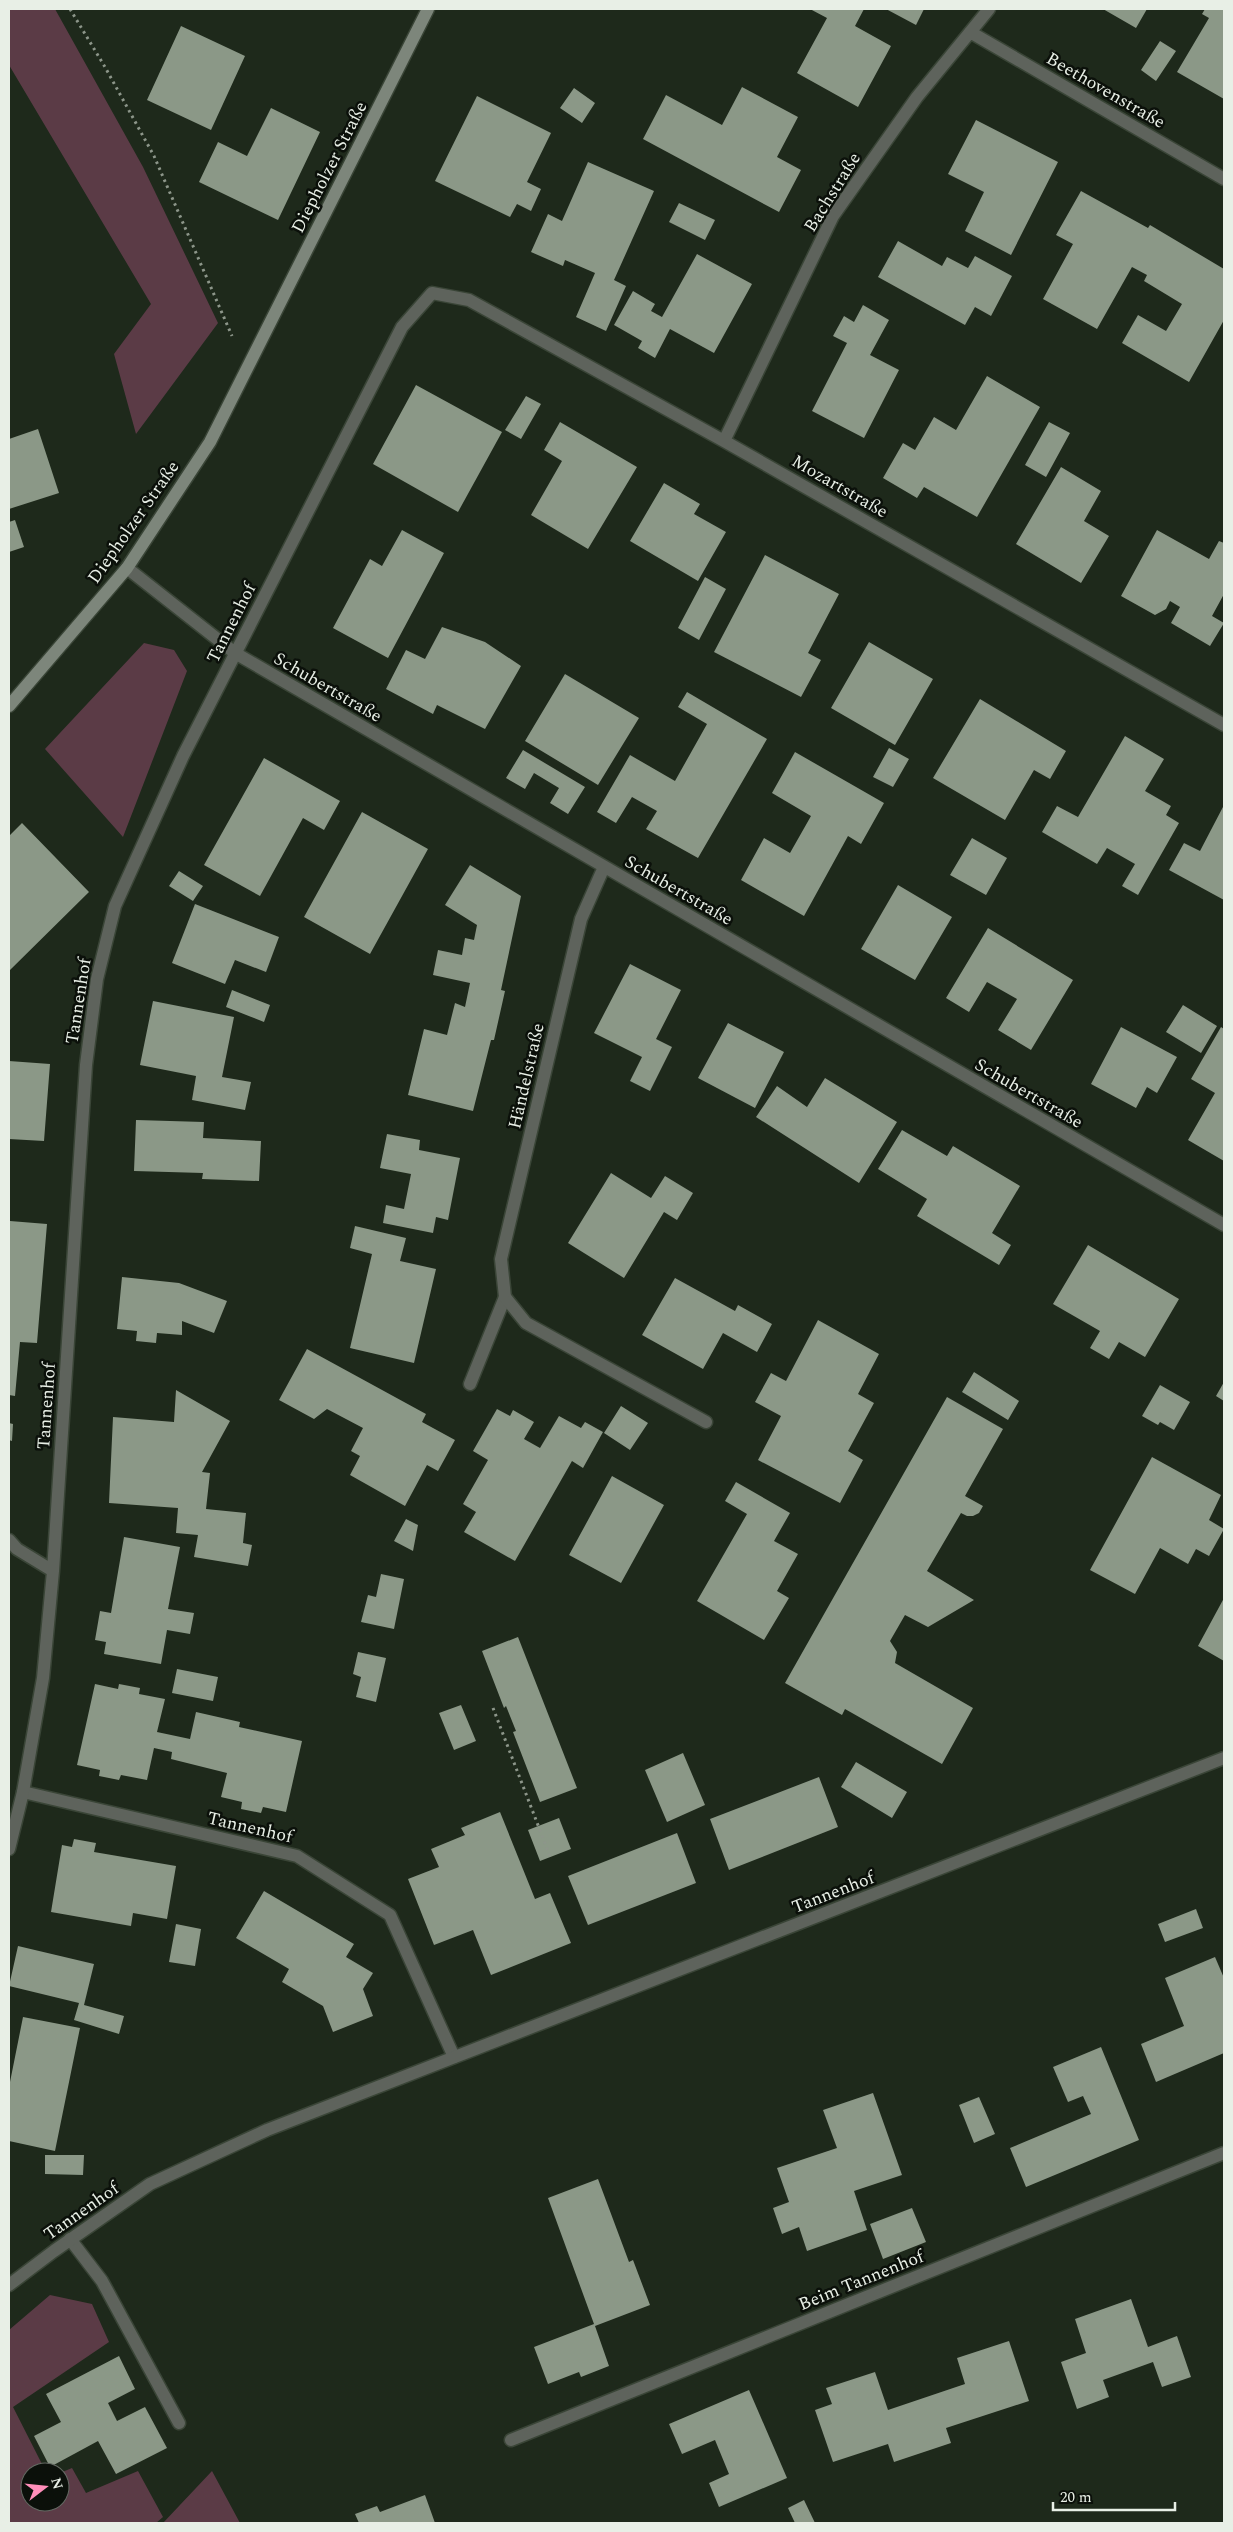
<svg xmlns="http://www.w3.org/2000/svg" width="1233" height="2532" viewBox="0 0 1233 2532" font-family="Spectral,serif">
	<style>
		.green { fill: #5b3b46 }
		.building { fill: #8b9887 }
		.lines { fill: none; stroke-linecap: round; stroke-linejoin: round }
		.service-casing { stroke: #3a4537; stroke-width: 15 }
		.minor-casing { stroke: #3a4537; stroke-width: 15 }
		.secondary-casing { stroke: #3a4537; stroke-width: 15 }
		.path { stroke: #8d968a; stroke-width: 3; stroke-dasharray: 2.5 4; stroke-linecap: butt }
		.service { stroke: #5e635c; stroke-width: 12 }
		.minor { stroke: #5e635c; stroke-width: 12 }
		.secondary { stroke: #7d867b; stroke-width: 12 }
		.labels { text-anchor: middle; stroke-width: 5; stroke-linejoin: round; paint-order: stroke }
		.street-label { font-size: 18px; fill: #e8efe6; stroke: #0b100a }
	</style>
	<rect width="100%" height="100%" fill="#1e291b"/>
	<path class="green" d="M9 9H55L143 167 218 323 136 434 114 354 151 304 9 65Z
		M144 643 174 650 187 671 123 837 45 749Z
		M50 2295 92 2304 109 2342 13 2407 46 2472H30V2502H60V2473L72 2468 86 2493 138 2471 163 2517 156 2523H9V2330Z
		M212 2471 240 2523H163Z"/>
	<path class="building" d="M810 9H864L855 26 891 46 858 107 797 73 827 18Z
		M886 9H924L916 25Z
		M1103 9H1147L1136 28Z
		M1205 9H1224V99L1177 72 1209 18 1202 14Z
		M181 26 245 56 211 130 147 100Z
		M1160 41 1176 51 1156 81 1141 70Z
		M742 87 798 117 777 157 801 170 779 212 643 139 666 95 722 125Z
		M574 88 595 103 582 123 560 108Z
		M477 96 551 133 527 182 541 189 531 211 517 204 510 217 435 181Z
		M271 108 320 132 278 220 199 182 218 142 247 156Z
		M976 120 1058 162 1011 255 965 231 984 192 948 174Z
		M588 162 654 191 614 280 626 286 606 331 576 317 595 273 565 260 563 266 531 252 548 214 562 221Z
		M1081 191 1148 228 1150 225 1224 269V320L1189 382 1122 343 1138 315 1166 331 1182 304 1144 281 1147 275 1132 267 1097 329 1043 299 1073 244 1056 235Z
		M679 203 715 220 705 240 669 222Z
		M898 241 942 266 947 257 968 268 975 256 1012 276 991 316 975 307 965 325 878 277Z
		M697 254 752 284 714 353 670 329 655 358 638 348 642 341 614 325 633 291 655 304 651 311 662 317Z
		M863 305 889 320 870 355 899 370 864 438 812 411 847 343 833 336 844 316 854 322Z
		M987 376 1040 407 977 517 924 487 917 498 883 478 903 443 915 450 934 417 956 430Z
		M416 385 502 432 458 512 373 464Z
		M526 396 541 404 521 439 505 430Z
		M560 422 637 467 588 549 531 515 562 461 544 450Z
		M1049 422 1070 433 1046 477 1025 465Z
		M38 429 59 493 9 509V439Z
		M1061 467 1101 491 1084 521 1109 536 1081 583 1016 544Z
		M664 483 700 504 694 514 726 532 698 581 630 541Z
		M15 520 24 547 9 552V522Z
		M402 530 444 553 388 658 333 628 370 559 382 566Z
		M1157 530 1209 559 1219 541 1224 543V594L1212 616 1224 623 1210 646 1171 623 1180 607 1170 601 1166 609 1155 615 1121 596Z
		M765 555 839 594 808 653 821 660 801 697 714 652Z
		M705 577 726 589 699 640 678 628Z
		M442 627 485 642 521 666 485 729 437 705 433 714 386 689 406 650 425 659Z
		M869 642 933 679 895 745 831 708Z
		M565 674 639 718 598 785 525 741Z
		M687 692 767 739 698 858 646 829 657 811 632 797 616 823 597 812 630 755 675 781 707 724 678 707Z
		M980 699 1066 751 1050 779 1034 770 1005 820 933 778Z
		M1125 736 1164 759 1145 791 1171 806 1166 815 1179 823 1138 895 1122 886 1135 864 1107 848 1097 864 1042 832 1057 806 1078 817Z
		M889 748 909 759 893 787 873 777Z
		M523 750 585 787 568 814 550 803 559 788 534 773 525 789 506 778Z
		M795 752 884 803 861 844 848 836 804 916 741 880 764 838 790 853 811 816 772 793Z
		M264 758 340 801 324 830 303 818 260 896 204 865Z
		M1224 805V900L1169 870 1184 843 1200 851Z
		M362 812 428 849 370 954 304 917Z
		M22 823 89 892 9 971V836Z
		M972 838 1007 858 986 895 950 875Z
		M470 865 521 896 501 990 505 991 494 1040H491L473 1111 408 1095 424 1029 447 1035 455 1003 465 1007 470 983 433 975 438 950 462 955 465 938 474 940 477 925 445 905Z
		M179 871 203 886 193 901 169 886Z
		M898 885 952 917 915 980 861 949Z
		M195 904 279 937 266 972 235 960 225 984 172 963Z
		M988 928 1073 980 1031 1050 998 1030 1017 999 987 982 969 1012 946 998Z
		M630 964 681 990 656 1039 672 1047 650 1091 630 1081 642 1057 594 1033Z
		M232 990 270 1005 264 1022 226 1007Z
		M153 1001 234 1017 222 1077 251 1082 245 1110 192 1100 196 1076 140 1065Z
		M1183 1005 1217 1026 1201 1053 1166 1032Z
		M728 1023 784 1052 755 1108 698 1078Z
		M1121 1027 1177 1057 1157 1093 1147 1087 1136 1108 1091 1084Z
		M1221 1027 1224 1029V1161L1188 1140 1215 1093 1191 1079Z
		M9 1061 50 1064 44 1141 9 1139Z
		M825 1078 897 1122 859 1183 756 1117 777 1086 807 1107Z
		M136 1120 204 1122 203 1138 261 1141 259 1181 202 1179 203 1173 134 1171Z
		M902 1130 947 1156 953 1146 1020 1186 992 1233 1011 1245 999 1265 917 1216 927 1199 878 1169Z
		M387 1134 420 1140 419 1150 460 1158 448 1220 436 1217 433 1233 383 1223 386 1205 404 1209 411 1174 380 1168Z
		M611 1173 651 1198 665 1176 693 1193 677 1220 664 1212 624 1278 568 1243Z
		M10 1221 47 1224 37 1343 20 1342 15 1396 9 1395Z
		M355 1226 406 1238 400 1261 436 1269 414 1363 350 1348 372 1254 350 1248Z
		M1088 1245 1179 1299 1145 1357 1119 1342 1109 1359 1090 1348 1100 1331 1053 1304Z
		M122 1277 179 1283 227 1301 214 1333 182 1321V1335L157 1333 156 1343 136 1341 137 1331 117 1329Z
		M675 1278 735 1311 738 1305 772 1324 757 1352 723 1333 703 1369 642 1335Z
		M818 1320 879 1354 858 1394 874 1403 848 1451 863 1460 840 1503 758 1460 781 1416 755 1402 771 1373 786 1381Z
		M307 1349 426 1414 422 1422 455 1440 438 1471 427 1465 405 1506 350 1475 360 1456 351 1451 363 1428 327 1409 314 1419 279 1400Z
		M974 1372 1019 1401 1008 1420 962 1392Z
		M1224 1382V1401L1216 1396Z
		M1160 1385 1190 1402 1174 1430 1160 1422 1158 1425 1142 1416Z
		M176 1390 230 1421 202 1472 210 1473 206 1509 246 1513 243 1543 252 1545 248 1566 194 1557 198 1535 176 1533 178 1508 109 1503 113 1417 174 1422Z
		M947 1397 1003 1429 965 1496 983 1506 979 1513 973 1516H967L961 1513 927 1571 974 1600 928 1627 905 1615 890 1641 897 1652 895 1663 973 1708 942 1764 845 1709 842 1715 785 1683Z
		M621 1406 648 1423 630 1450 604 1433Z
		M497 1409 510 1416 513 1410 534 1422 524 1439 540 1448 559 1416 581 1428 585 1422 603 1432 583 1468 572 1461 515 1561 464 1532 476 1512 463 1504 488 1460 473 1451Z
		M9 1423 13 1424 12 1441 9 1440Z
		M1152 1457 1221 1495 1209 1520 1224 1529 1209 1556 1196 1549 1188 1564 1160 1548 1135 1594 1090 1570Z
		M612 1476 664 1505 621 1583 569 1555Z
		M736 1482 790 1513 774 1541 798 1554 777 1591 789 1598 764 1640 697 1601 747 1514 725 1501Z
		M406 1519 418 1525 413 1551 394 1541Z
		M124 1537 180 1547 168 1609 194 1613 190 1634 167 1630 161 1664 104 1654 106 1642 95 1640 100 1611 111 1613Z
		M381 1574 404 1579 394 1629 361 1622 368 1595 376 1597Z
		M1224 1598V1661L1198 1646Z
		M518 1637 577 1788 540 1802 513 1732 516 1731 506 1706 504 1708 482 1651Z
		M358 1652 386 1658 376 1702 356 1697 361 1677 353 1674Z
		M177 1669 218 1677 213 1701 172 1693Z
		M95 1684 118 1689 119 1684 140 1688 139 1694 165 1699 157 1732 190 1739 196 1712 240 1722 239 1727 302 1741 286 1812 263 1807 261 1813 241 1809 242 1802 221 1797 227 1773 171 1759 172 1752 154 1748 147 1780 121 1775 119 1780 99 1776 100 1770 77 1765Z
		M461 1705 476 1741 454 1750 439 1713Z
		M683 1753 705 1805 667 1822 645 1770Z
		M856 1762 907 1792 892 1818 841 1787Z
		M819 1777 838 1827 729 1870 710 1819Z
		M500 1812 535 1899 550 1893 571 1943 491 1975 473 1930 434 1945 408 1879 439 1867 431 1849 465 1835 461 1828Z
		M559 1818 571 1849 540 1861 528 1830Z
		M677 1833 696 1883 588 1925 568 1876Z
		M74 1839 96 1843 94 1852 176 1866 167 1919 133 1913 131 1926 51 1912 62 1845 72 1847Z
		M264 1891 354 1944 346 1957 373 1973 363 1989 373 2016 333 2032 323 2006 282 1982 289 1969 236 1938Z
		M1196 1909 1203 1928 1165 1942 1158 1924Z
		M176 1924 201 1929 195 1966 169 1962Z
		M18 1946 94 1964 84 2005 124 2016 119 2034 74 2020 79 2003 9 1986Z
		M1215 1957 1224 1978V2053L1156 2082 1141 2044 1184 2026 1165 1978Z
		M23 2017 80 2028 55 2151 9 2141V2087Z
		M1101 2047 1139 2140 1026 2187 1010 2148 1091 2114 1083 2096 1068 2102 1053 2067Z
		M873 2093 902 2175 854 2191 867 2230 807 2251 799 2227 782 2234 773 2208 789 2202 777 2168 837 2148 823 2110Z
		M979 2097 995 2134 974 2143 959 2105Z
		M45 2155H84L83 2175 45 2174Z
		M598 2179 629 2262 633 2260 650 2305 595 2326 609 2366 581 2377 579 2372 548 2384 534 2347 594 2324 548 2198Z
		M912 2208 926 2242 883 2259 870 2224Z
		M1131 2299 1148 2347 1177 2336 1191 2377 1162 2387 1153 2362 1103 2380 1109 2397 1077 2409 1061 2362 1086 2353 1075 2319Z
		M1009 2341 1029 2401 946 2428 951 2443 894 2462 888 2444 833 2462 815 2410 832 2404 826 2388 875 2372 888 2410 965 2384 957 2358Z
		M119 2356 135 2389 108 2403 117 2421 145 2407 167 2448 116 2474 98 2441 50 2467 34 2436 61 2422 46 2394Z
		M749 2390 787 2478 719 2507 709 2483 729 2474 715 2440 682 2454 669 2424Z
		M425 2495 435 2523H359L355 2514 377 2506 380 2512Z
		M804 2500 815 2523H795L788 2508Z"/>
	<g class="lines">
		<g class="service-casing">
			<path id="service" d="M470 1384 505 1297
				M23 1792 297 1856 390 1915 454 2057
				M70 2239 102 2281 179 2423"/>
		</g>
		<g class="minor-casing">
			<path id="minor" d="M970 32 1224 179
				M724 441 833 216 917 97 989 9
				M127 568 235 653 1224 1225
				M604 867 581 919 501 1259 505 1297 526 1323 706 1422
				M9 1540 17 1549 53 1571
				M9 1849 23 1792 43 1678 53 1571 86 1065 97 979 115 906 183 756 402 327 432 293 469 300 724 441 1224 725
				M9 2285 54 2251 150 2184 267 2130 1224 1758
				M511 2440 1224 2153"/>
		</g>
		<g class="secondary-casing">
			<path id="secondary" d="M9 706 127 568 210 442 428 9"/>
		</g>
		<path class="path" d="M70 9 105 67 154 156 232 336
			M493 1708 551 1859"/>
		<use href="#service" class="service"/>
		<use href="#minor" class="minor"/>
		<use href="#secondary" class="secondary"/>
	</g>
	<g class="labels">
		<g class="street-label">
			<text transform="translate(1106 90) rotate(30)" y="6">Beethovenstraße</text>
			<text transform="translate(329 167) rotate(-63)" y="6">Diepholzer Straße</text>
			<text transform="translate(832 192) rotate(-58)" y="6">Bachstraße</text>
			<text transform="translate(840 486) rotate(30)" y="6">Mozartstraße</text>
			<text transform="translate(133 522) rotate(-55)" y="6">Diepholzer Straße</text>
			<text transform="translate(231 623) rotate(-63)" y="6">Tannenhof</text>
			<text transform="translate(328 687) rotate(30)" y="6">Schubertstraße</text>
			<text transform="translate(679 890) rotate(30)" y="6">Schubertstraße</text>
			<text transform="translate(78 1001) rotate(-81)" y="6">Tannenhof</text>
			<text transform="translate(526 1076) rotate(-77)" y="6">Händelstraße</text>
			<text transform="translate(1029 1093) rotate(30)" y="6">Schubertstraße</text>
			<text transform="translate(46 1406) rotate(-86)" y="6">Tannenhof</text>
			<text transform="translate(250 1827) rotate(13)" y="6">Tannenhof</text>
			<text transform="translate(833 1892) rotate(-21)" y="6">Tannenhof</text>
			<text transform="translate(81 2211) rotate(-35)" y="6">Tannenhof</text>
			<text transform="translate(861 2280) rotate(-22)" y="6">Beim Tannenhof</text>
		</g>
	</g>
	<rect width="1233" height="2532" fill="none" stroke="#e8efe6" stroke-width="20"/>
	<g transform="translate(45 2487) rotate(74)"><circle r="24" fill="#0b100a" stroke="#636962"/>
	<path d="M0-4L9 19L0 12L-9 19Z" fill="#ff8eb9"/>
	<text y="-8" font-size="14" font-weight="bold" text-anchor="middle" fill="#e8efe6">N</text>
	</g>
	<path d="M1053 2502v8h122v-8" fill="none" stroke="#e8efe6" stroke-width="2.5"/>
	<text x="1060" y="2502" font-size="15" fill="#e8efe6" stroke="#0b100a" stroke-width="4" paint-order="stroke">20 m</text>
</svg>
